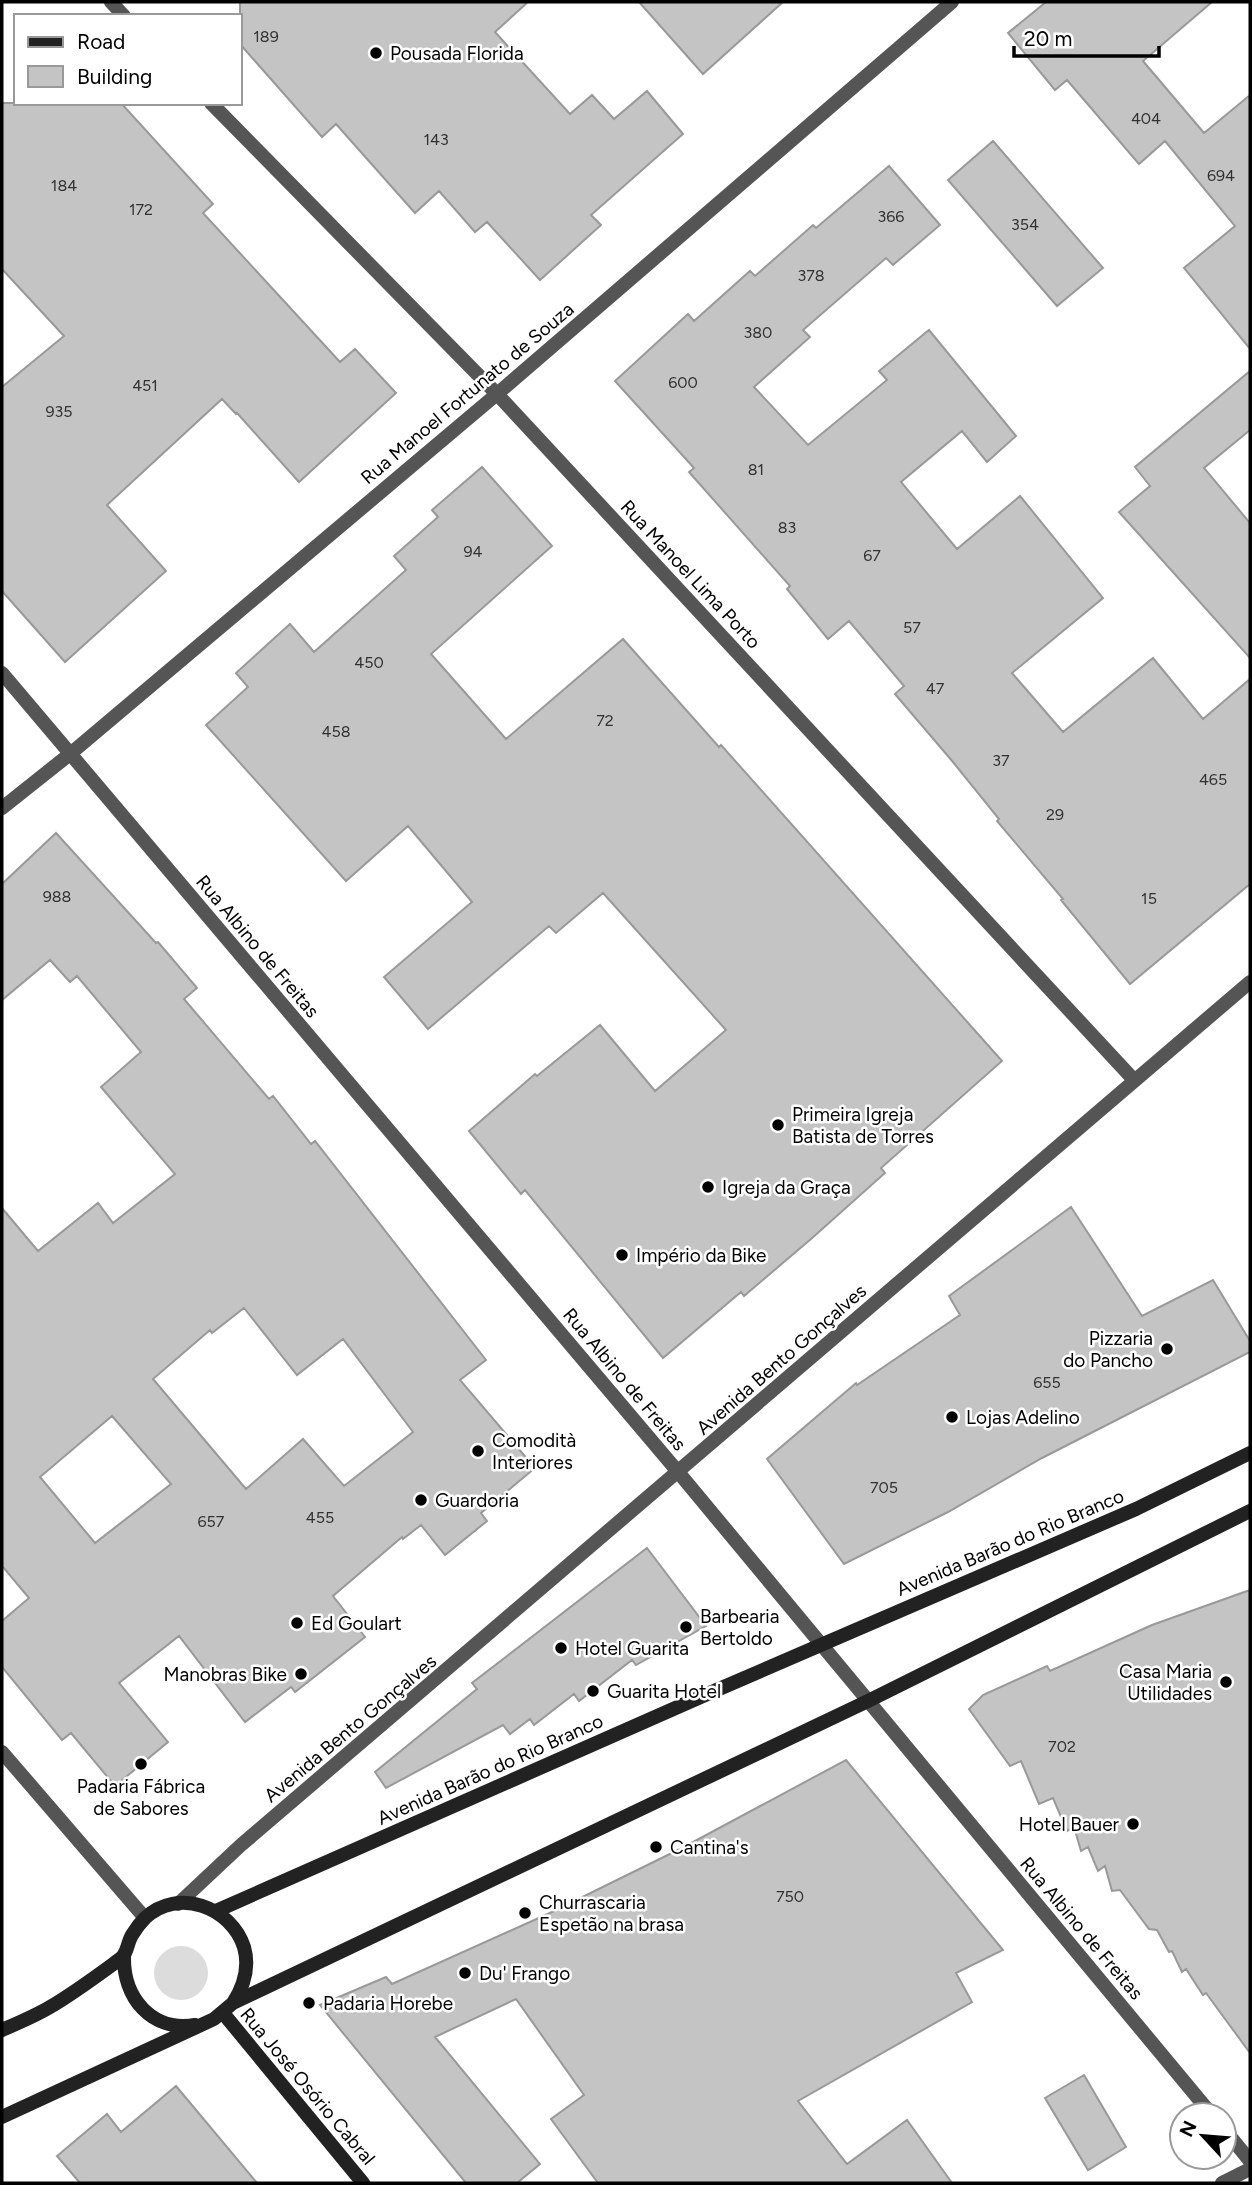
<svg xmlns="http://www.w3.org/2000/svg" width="1252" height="2185" viewBox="0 0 1252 2185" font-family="Figtree,sans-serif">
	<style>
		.green { fill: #dcdcdc }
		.building { fill: #c4c4c4; stroke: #999; stroke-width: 2; fill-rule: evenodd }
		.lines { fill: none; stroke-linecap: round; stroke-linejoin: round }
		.street { stroke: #555; stroke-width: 14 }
		.secondary { stroke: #222; stroke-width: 14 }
		.poi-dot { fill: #000; stroke: #fff; stroke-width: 2.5 }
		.labels { text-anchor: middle; stroke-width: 5; stroke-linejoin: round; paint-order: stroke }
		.number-label { font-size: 16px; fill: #313131 }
		.poi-label { font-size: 19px; fill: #000; stroke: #fff; text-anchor: start }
		.street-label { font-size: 19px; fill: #000; stroke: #fff }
	</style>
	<rect width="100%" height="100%" fill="#fff"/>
	<path class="green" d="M154 1973a27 27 0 1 1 54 0a27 27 0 1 1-54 0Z"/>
	<path class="building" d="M240 2H528L495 32 570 114 592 95 614 119 647 91 683 134 591 215 601 225 540 280 487 222 475 232 439 191 415 213 336 124 322 137 240 44Z
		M639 2H783L703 74Z
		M1046 2H1212L1143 61 1204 133 1250 95V349L1184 268 1235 226 1165 141 1139 164 1067 80 1055 90 1008 33Z
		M2 103H121L213 204 203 213 340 362 355 349 396 393 299 482 237 413 236 414 222 399 107 505 166 571 65 662 2 591V387L64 336 2 269Z
		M993 141 1103 268 1057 306 948 180Z
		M889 166 940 225 893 265 886 258 803 330 810 337 754 387 808 445 887 380 879 371 929 330 1016 436 987 462 962 431 901 482 957 549 1020 496 1103 598 1012 673 1063 732 1153 658 1203 719 1250 679V884L1130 984 1061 900 1063 899 997 821 999 819 953 762 895 694 904 686 849 621 828 639 787 589 790 586 689 472 694 468 615 381 688 314 694 321 750 271 755 276 813 225 816 228Z
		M1250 371V430L1204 468 1250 523V658L1119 512 1150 486 1135 467Z
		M482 467 552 546 431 654 506 739 623 639 719 747 721 745 1002 1061 881 1168 885 1173 811 1239 744 1296 741 1292 663 1358 525 1190 521 1194 469 1131 535 1074 537 1076 600 1025 655 1091 726 1030 603 893 556 933 549 926 428 1029 384 977 472 902 408 826 346 881 206 725 248 687 236 673 290 624 314 652 406 570 394 556 438 517 432 510Z
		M56 833 156 943 158 942 197 988 184 999 269 1099 273 1096 311 1144 315 1141 486 1360 460 1380 535 1468 481 1513 487 1521 445 1555 421 1525 403 1539 402 1537 333 1596 365 1637 295 1692 291 1687 245 1722 179 1636 119 1683 168 1742 115 1786 71 1733 62 1740 2 1667V1621L29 1598 2 1566V1208L38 1251 98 1203 113 1223 175 1174 101 1087 141 1052 77 976 70 982 50 960 2 1000V884ZM244 1308 297 1375 343 1339 413 1432 344 1486 303 1439 246 1489 153 1379 210 1330 212 1333ZM112 1416 171 1484 95 1543 40 1477Z
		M1071 1207 1142 1316 1213 1280 1250 1341V1352L1042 1458 948 1512 844 1564 767 1459 856 1383 857 1385 960 1315 949 1296Z
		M647 1548 706 1626 636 1665 632 1660 579 1701 574 1694 534 1725 530 1719 510 1734 503 1725 386 1788 375 1772 477 1689 472 1683Z
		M1250 1590V2053L1206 1993 1203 1995 1186 1969 1182 1972 1172 1951 1169 1952 1157 1930 1149 1929 1120 1890 1112 1891 1105 1866 1098 1871 1088 1847 1081 1851 1074 1827 1067 1831 1053 1798 1039 1804 1021 1761 1010 1766 969 1709 983 1695 1047 1666 1050 1671 1152 1625Z
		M846 1760 1003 1950 956 1973 972 2002 798 2101 847 2164 907 2120 952 2183H598L551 2119 584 2095 516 1999 435 2037 540 2164 517 2183H466L320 2005 386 1977 392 1984 552 1912 682 1848Z
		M1084 2075 1126 2147 1088 2170 1045 2098Z
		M176 2086 257 2183H80L57 2156 107 2114 121 2132Z"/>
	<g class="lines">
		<path class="street" d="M111 2 124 16
			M211 103 497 394 1134 1080
			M2 673 679 1473 1212 2115
			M2 808 70 754 497 394 952 2
			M2 1752 145 1918
			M178 1904 241 1845 1250 982
			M1224 2129 1250 2161
			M1222 2183 1250 2169"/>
		<path class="secondary" d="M216 1911 705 1695 1136 1509 1250 1453
			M124 1956C123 1997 151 2032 195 2025
			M223 2013 363 2183
			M2 2030C18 2023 35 2016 50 2007 74 1993 98 1975 120 1959 128 1953 127 1943 132 1935 135 1930 140 1923 145 1918 178 1887 231 1907 244 1947 250 1968 244 1986 233 2003
			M2 2117 214 2019 233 2003 868 1701 1250 1511"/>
	</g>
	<g class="poi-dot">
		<circle cx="376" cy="53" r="7"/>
		<circle cx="778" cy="1125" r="7"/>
		<circle cx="708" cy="1187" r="7"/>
		<circle cx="622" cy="1255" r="7"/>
		<circle cx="1167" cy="1349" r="7"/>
		<circle cx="952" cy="1417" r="7"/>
		<circle cx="478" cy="1451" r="7"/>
		<circle cx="421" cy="1500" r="7"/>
		<circle cx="297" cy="1623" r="7"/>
		<circle cx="686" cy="1627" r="7"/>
		<circle cx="561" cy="1648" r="7"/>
		<circle cx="301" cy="1674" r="7"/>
		<circle cx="1226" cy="1682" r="7"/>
		<circle cx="593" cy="1691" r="7"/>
		<circle cx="141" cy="1764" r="7"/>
		<circle cx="1133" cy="1824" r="7"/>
		<circle cx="656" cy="1847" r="7"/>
		<circle cx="525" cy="1913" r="7"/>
		<circle cx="465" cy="1973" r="7"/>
		<circle cx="309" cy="2003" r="7"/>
	</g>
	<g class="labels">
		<g class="number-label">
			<text x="266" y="42">189</text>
			<text x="1146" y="124">404</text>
			<text x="436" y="145">143</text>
			<text x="1221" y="181">694</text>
			<text x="64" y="191">184</text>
			<text x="141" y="215">172</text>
			<text x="891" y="222">366</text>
			<text x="1025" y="230">354</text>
			<text x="811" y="281">378</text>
			<text x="758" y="338">380</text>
			<text x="683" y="388">600</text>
			<text x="145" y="391">451</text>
			<text x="59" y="417">935</text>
			<text x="756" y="475">81</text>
			<text x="787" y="533">83</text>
			<text x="473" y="557">94</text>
			<text x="872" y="561">67</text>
			<text x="912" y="633">57</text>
			<text x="369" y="668">450</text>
			<text x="935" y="694">47</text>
			<text x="605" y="726">72</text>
			<text x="336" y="737">458</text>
			<text x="1001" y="766">37</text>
			<text x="1213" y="785">465</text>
			<text x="1055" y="820">29</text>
			<text x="57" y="902">988</text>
			<text x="1149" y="904">15</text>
			<text x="1047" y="1388">655</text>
			<text x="884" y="1493">705</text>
			<text x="320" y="1523">455</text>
			<text x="211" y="1527">657</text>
			<text x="1062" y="1752">702</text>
			<text x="790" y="1902">750</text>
		</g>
		<g class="poi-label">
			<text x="390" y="60">Pousada Florida</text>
			<text x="792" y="1121">Primeira Igreja<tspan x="792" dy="22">Batista de Torres</tspan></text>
			<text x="722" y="1194">Igreja da Graça</text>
			<text x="636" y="1262">Império da Bike</text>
			<text x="1153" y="1345" text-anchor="end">Pizzaria<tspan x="1153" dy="22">do Pancho</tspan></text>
			<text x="966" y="1424">Lojas Adelino</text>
			<text x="492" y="1447">Comodità<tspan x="492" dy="22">Interiores</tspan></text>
			<text x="435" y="1507">Guardoria</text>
			<text x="700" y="1623">Barbearia<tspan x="700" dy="22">Bertoldo</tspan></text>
			<text x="311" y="1630">Ed Goulart</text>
			<text x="575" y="1655">Hotel Guarita</text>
			<text x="1212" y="1678" text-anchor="end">Casa Maria<tspan x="1212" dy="22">Utilidades</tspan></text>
			<text x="287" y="1681" text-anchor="end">Manobras Bike</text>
			<text x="607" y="1698">Guarita Hotel</text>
			<text x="141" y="1793" text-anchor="middle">Padaria Fábrica<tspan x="141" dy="22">de Sabores</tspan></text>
			<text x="1119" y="1831" text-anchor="end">Hotel Bauer</text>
			<text x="670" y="1854">Cantina's</text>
			<text x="539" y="1909">Churrascaria<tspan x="539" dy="22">Espetão na brasa</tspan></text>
			<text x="479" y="1980">Du' Frango</text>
			<text x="323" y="2010">Padaria Horebe</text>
		</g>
		<g class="street-label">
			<text transform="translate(467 393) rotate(-40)" y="7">Rua Manoel Fortunato de Souza</text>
			<text transform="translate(691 574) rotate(47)" y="7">Rua Manoel Lima Porto</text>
			<text transform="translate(258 946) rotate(50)" y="7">Rua Albino de Freitas</text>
			<text transform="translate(781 1359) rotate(-41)" y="7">Avenida Bento Gonçalves</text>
			<text transform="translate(625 1379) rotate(50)" y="7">Rua Albino de Freitas</text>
			<text transform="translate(1010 1542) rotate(-23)" y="7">Avenida Barão do Rio Branco</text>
			<text transform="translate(350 1728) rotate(-40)" y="7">Avenida Bento Gonçalves</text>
			<text transform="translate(490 1769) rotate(-24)" y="7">Avenida Barão do Rio Branco</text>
			<text transform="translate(1082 1928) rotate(50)" y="7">Rua Albino de Freitas</text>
			<text transform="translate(308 2086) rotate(50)" y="7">Rua José Osório Cabral</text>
		</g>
	</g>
	<rect width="1252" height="2185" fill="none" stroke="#000000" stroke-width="7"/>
	<rect x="14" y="14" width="228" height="91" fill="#ffffff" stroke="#999999" stroke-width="2"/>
	<rect x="28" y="37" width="35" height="10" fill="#222222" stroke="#999999" stroke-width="2"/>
	<text x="77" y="49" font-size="21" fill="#000000">Road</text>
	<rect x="28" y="66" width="35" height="21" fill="#c4c4c4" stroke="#999999" stroke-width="2"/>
	<text x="77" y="84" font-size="21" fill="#000000">Building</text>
	<g transform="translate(1203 2136) rotate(296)"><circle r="33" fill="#ffffff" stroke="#999999" stroke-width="2"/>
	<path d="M0-5L12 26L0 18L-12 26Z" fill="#000000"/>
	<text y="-10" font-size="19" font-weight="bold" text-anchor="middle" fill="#000000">N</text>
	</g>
	<path d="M1014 46v10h145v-10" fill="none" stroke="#000000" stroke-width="3.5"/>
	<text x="1024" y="46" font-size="21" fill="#000000" stroke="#ffffff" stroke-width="5" paint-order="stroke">20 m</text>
</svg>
